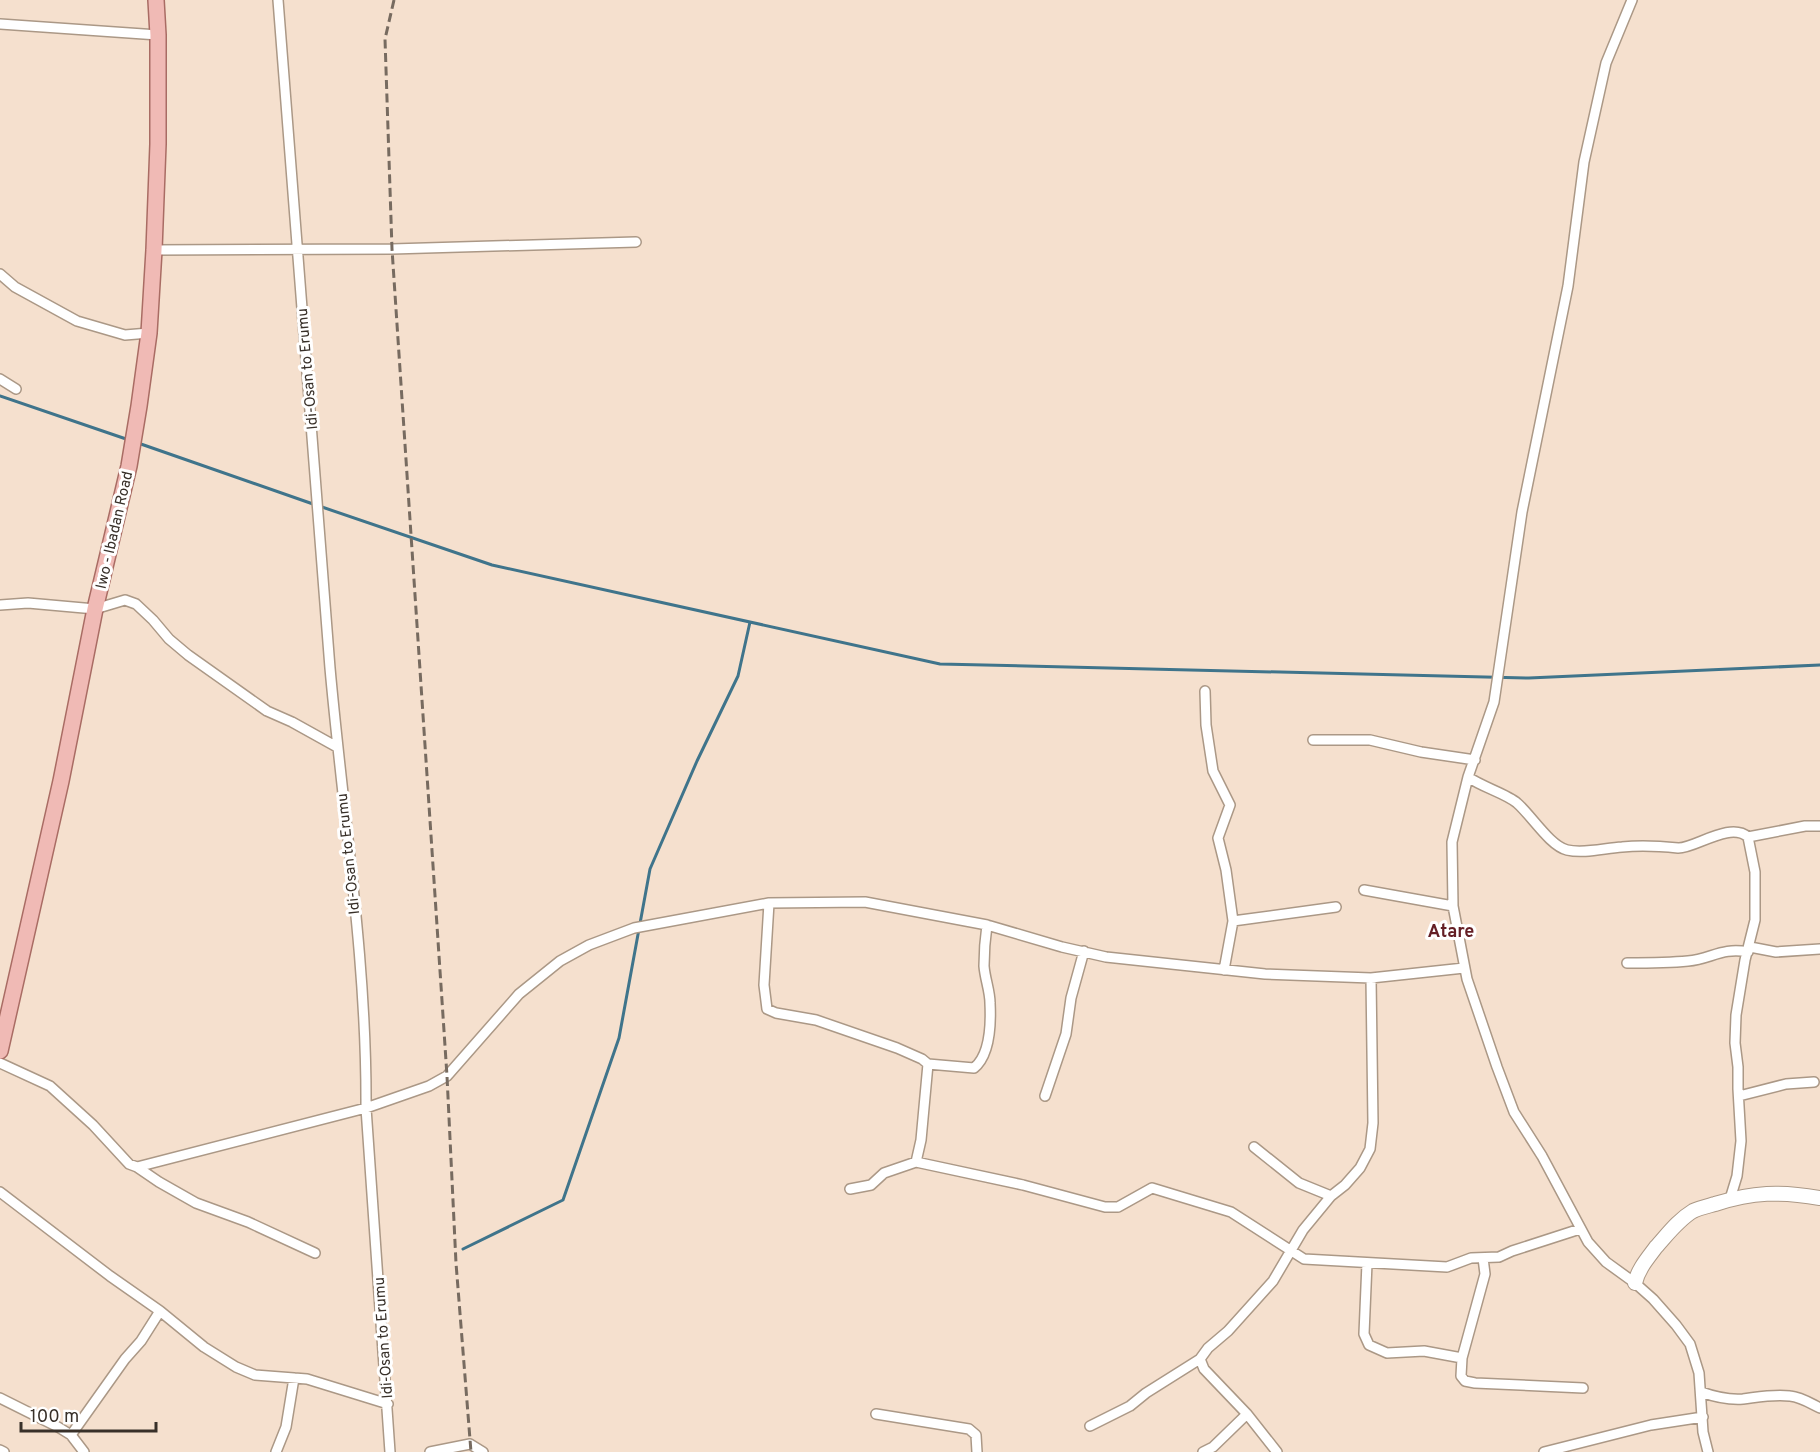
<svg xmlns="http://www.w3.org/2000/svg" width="1820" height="1452" viewBox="0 0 1820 1452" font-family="Overpass,sans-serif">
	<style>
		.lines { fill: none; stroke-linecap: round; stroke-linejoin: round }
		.stream { stroke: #3f748b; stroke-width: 3 }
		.street-casing { stroke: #ab9886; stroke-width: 12 }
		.secondary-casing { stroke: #ab9886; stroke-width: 16 }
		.primary-casing { stroke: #a96c64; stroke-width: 18 }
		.street { stroke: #fff; stroke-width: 9 }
		.secondary { stroke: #fff; stroke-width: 14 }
		.primary { stroke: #f0bab5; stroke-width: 15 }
		.rail { stroke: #776b60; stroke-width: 3; stroke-dasharray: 9 4.5; stroke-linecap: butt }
		.labels { text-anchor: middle; stroke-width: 6; stroke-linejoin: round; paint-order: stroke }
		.street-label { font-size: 15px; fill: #383029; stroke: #fff }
		.quarter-label { font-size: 18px; font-weight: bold; fill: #641e24; stroke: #fff }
	</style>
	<rect width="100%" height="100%" fill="#f5e0ce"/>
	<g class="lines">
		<path class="stream" d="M0 396 129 440
			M138 443 313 504
			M319 506 492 565 940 664 1529 678 1820 665
			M463 1249 563 1200 619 1038 650 869 697 761 738 676 750 622"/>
		<g class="street-casing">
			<path id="street" d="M278 0C295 223 311 446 330 668 343 814 367 961 366 1108L390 1452
				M1632 0 1606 63 1584 162 1568 286 1522 512 1494 702 1468 777 1452 842 1453 906 1467 979 1497 1067 1514 1112 1542 1156 1588 1242 1606 1262 1635 1283 1653 1299 1676 1325 1690 1344 1699 1373 1703 1432 1708 1452
				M0 24 158 35
				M154 250 392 249 636 242
				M0 274 15 287 77 321 125 335 149 333
				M0 379 16 389
				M0 605 28 603 95 609 125 600 136 604 153 620 169 639 188 655 267 711 292 722 337 747
				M1205 691 1206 725 1213 771 1230 805 1218 838 1226 870 1233 921 1224 970
				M1313 740H1370L1421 752 1475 760
				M1468 777C1482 787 1507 794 1517 803 1531 815 1550 846 1567 850 1584 854 1605 848 1622 847 1641 845 1659 846 1678 848 1694 849 1730 821 1748 837L1755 872V920L1745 960 1736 1015 1735 1043 1738 1067V1089L1741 1141 1737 1176 1730 1199
				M1748 837 1805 826H1820
				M1364 890 1453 906
				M769 903 764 985 767 1009 776 1013 816 1020 897 1048 922 1059 928 1064 921 1140 916 1162 884 1173 871 1185 850 1189
				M1233 921 1336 907
				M1750 947 1776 952 1820 949
				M1627 963C1647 963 1668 963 1688 961 1711 959 1722 947 1748 952
				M0 1063 50 1086 93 1125 129 1164 137 1167 366 1108 429 1086 447 1076 519 994 560 961 589 945 634 928 769 903 865 902 987 925 1062 947 1106 957 1265 974 1371 978 1464 968
				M928 1064 974 1068C990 1055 991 1023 990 1003 990 991 985 979 984 966 984 952 985 939 987 925
				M1045 1096 1066 1034 1071 998 1084 951
				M1739 1096 1786 1084 1814 1082
				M1254 1147 1299 1183 1331 1196
				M916 1162 1023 1185 1105 1207H1118L1152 1188 1231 1212 1304 1259 1447 1267 1471 1258 1499 1257 1512 1251 1580 1229
				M137 1167 159 1182 196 1203 248 1222 315 1253
				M0 1192 110 1276 160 1311 204 1347 236 1367 255 1375 307 1379 388 1404
				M1483 1258 1485 1274 1462 1358 1461 1376 1465 1381 1475 1383 1583 1388
				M1367 1263 1364 1334 1369 1345 1387 1353 1424 1351 1462 1358
				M1200 1359 1204 1369 1247 1414 1277 1452
				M1701 1392C1715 1397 1729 1400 1743 1399 1759 1397 1773 1394 1790 1396 1801 1397 1810 1403 1820 1408
				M0 1398 58 1427 71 1435 84 1452
				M876 1414 969 1429 976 1435 977 1452
				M1090 1426 1130 1406 1146 1393 1200 1359 1208 1348 1228 1331 1273 1281 1303 1230 1331 1196 1345 1185 1360 1168 1370 1149 1373 1123 1371 978
				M71 1435 125 1359 141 1341 160 1311
				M0 1450 4 1452
				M276 1452 286 1427 294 1378
				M430 1452 470 1444 483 1452
				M1203 1452 1213 1447 1247 1414
				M1544 1452 1651 1425 1703 1417"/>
		</g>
		<g class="secondary-casing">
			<path id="secondary" d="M1635 1283C1638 1269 1648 1258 1656 1247 1667 1235 1678 1220 1693 1211 1699 1208 1708 1206 1715 1204 1753 1192 1780 1191 1820 1198"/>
		</g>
		<g class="primary-casing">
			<path id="primary" d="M0 1051 61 781 95 609 129 466 139 406 149 333 154 250 158 144V35L156 0"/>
		</g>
		<use href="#street" class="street"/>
		<use href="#secondary" class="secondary"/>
		<use href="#primary" class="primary"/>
		<path class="rail" d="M394 0 385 39 392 249 447 1076 456 1263 471 1452"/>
	</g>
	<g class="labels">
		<g class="street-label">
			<text transform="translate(307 369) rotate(-95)" y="5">Idi-Osan to Erumu</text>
			<text transform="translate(114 530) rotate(-77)" y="5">Iwo - Ibadan Road</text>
			<text transform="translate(348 854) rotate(-96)" y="5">Idi-Osan to Erumu</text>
			<text transform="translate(383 1338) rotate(-94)" y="5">Idi-Osan to Erumu</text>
		</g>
		<g class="quarter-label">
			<text x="1451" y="937">Atare</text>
		</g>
	</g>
	<path d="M21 1422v9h135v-9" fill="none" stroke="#383029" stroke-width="3"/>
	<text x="30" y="1422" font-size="18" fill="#383029" stroke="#ffffff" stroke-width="4.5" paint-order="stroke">100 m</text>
</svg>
